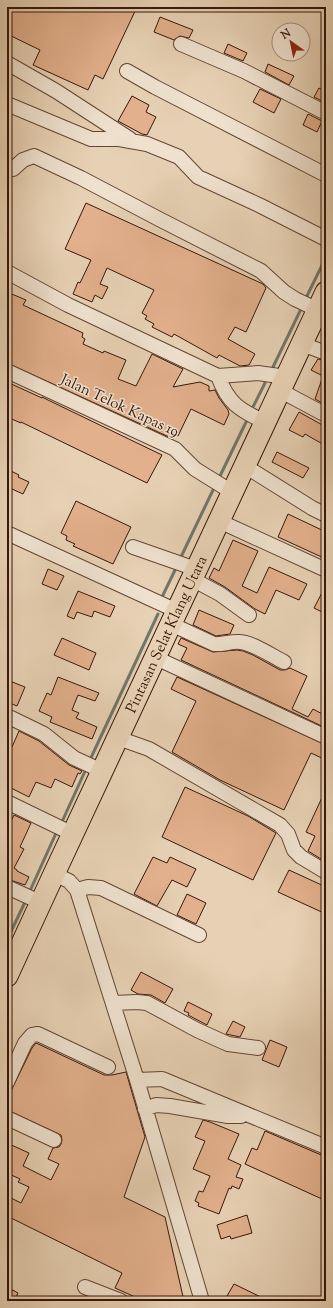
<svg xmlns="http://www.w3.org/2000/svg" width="333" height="1308" viewBox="0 0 333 1308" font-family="'Sorts Mill Goudy',serif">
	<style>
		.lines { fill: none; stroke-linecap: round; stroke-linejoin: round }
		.stream { stroke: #717769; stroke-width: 3 }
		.building { fill: #e2b08c; stroke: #37170a }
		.minor-casing { stroke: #634634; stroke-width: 16 }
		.highway-casing { stroke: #37170a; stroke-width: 23 }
		.minor { stroke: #efe1ce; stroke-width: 14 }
		.highway { stroke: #e7d1b4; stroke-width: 21 }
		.labels { text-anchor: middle; stroke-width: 3; stroke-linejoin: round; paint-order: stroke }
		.street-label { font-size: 15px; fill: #37170a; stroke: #efe1ce }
	</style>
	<rect width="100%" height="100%" fill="#e7d1b4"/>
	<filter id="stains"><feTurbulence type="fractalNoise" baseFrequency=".005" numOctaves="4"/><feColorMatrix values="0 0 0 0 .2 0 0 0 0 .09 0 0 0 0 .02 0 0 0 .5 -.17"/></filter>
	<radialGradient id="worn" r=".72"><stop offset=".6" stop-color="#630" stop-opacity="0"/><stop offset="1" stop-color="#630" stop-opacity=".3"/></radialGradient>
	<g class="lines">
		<path class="stream" d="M305 300 326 257
			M273 367 302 307
			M251 411 265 383
			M219 478 248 418
			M180 559 213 490
			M163 595 177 566
			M89 762 158 614
			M61 824 86 769
			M29 893 57 831
			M7 940 26 900"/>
	</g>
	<path class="building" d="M7 7H137L103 79 95 75 88 90 33 65 40 50 7 34Z
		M160 17 193 30 189 38 180 36 174 40 154 32Z
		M228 44 247 53 243 61 224 53Z
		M268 64 294 76 289 85 265 72Z
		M319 88 326 92V103L314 97Z
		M260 89 281 99 274 113 253 102Z
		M132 96 149 105 146 112 156 117 147 135 142 134 118 121Z
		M308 114 322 121 317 132 303 125Z
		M86 203 263 284 266 288 246 332 235 327 228 339 255 354 249 365 240 366 219 355 217 358 174 334 172 337 152 327 154 324 145 319 147 316 142 313 154 290 107 268 100 284 108 287 102 299 95 295 92 302 73 294 78 282 80 283 91 260 65 249Z
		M7 292 26 300 23 305 83 333 82 337 85 339 83 344 103 353 104 351 126 360 118 379 136 386 152 354 183 369 173 387 200 382 209 386V391L215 390 219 398 228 410 229 414 224 425 191 409 178 436 171 432 169 437 7 363Z
		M318 359 326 361V405L315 399 323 376 311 370Z
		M7 382 42 398V397L50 401 162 455 147 483 21 422V423L7 417Z
		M299 412 326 427V446L305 434 303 437 289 430Z
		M277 452 309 468 303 478 272 462Z
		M7 469 19 475 18 477 29 482 23 494 12 489 7 500Z
		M76 501 131 527 113 564 73 546 75 544 66 540 67 536 61 533Z
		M288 514 326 532V559L278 537Z
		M233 540 258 551 242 586 257 593 269 567 307 584 299 600 276 590 265 614 255 609 225 587 209 578 214 568 219 571Z
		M48 569 64 576 57 590 42 584Z
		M326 585V614L314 608Z
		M78 591 115 606 110 617 94 611 92 617 77 612 74 619 67 616Z
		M199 610 234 625 230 634 216 636 193 625Z
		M62 638 96 653 89 670 54 655Z
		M181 638 213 652 237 650 243 651 253 655 280 670H285L290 668 307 676 292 709 308 717 313 709 326 716V728L181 660 187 648 178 644Z
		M58 677 99 693 95 701 78 695 72 710 79 713 76 718 97 727 92 739 50 722 52 717 39 711 47 693 51 695Z
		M177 677 326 745V760L311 753 284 810 220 780 172 752 196 701 171 689Z
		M7 680 25 687 17 706 7 702Z
		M19 731 39 741 69 765 82 771 80 774 78 773 72 787 55 779 51 788 36 782 29 797 7 786V744L12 747Z
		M185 787 248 816 276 833 253 880 162 837Z
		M326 789V862L308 851 315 836 306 832Z
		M14 815 31 823 20 847 24 849 14 868 17 870V871L29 877 25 885 7 879V829Z
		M153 857 167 863 170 857 196 869 187 887 172 880 157 906 134 894Z
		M289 870 326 887V914L278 892Z
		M187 894 206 903 196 924 177 915Z
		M141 972 173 989 165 1003 151 995 138 994 131 990Z
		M188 1002 212 1014 207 1025 188 1015 189 1013 184 1011Z
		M233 1021 245 1027 240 1037 226 1034Z
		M270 1040 287 1047 279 1067 262 1060Z
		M36 1043 104 1075H112L126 1072 145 1137 124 1197 165 1217 184 1301H144L115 1288 122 1273 7 1216V1196L21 1203 29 1187 18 1182 20 1179 7 1173V1143L29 1153 23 1166 51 1180 59 1164 48 1159 53 1148 59 1147 61 1144 62 1140 61 1135 7 1110V1099L32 1048Z
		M203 1120 210 1122 239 1134 228 1159 241 1165 236 1177 243 1179 239 1189 232 1186 231 1189 229 1188 219 1214 198 1206 199 1203 195 1201 199 1191 203 1192 210 1176 193 1169 205 1141 195 1137Z
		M265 1131 326 1157V1191L322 1199 245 1164 252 1148 257 1150Z
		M247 1215 252 1233 231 1239 230 1236 221 1239 217 1225Z
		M234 1284 269 1301H231L232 1299 227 1296Z
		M7 1287 18 1293 14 1301H7Z"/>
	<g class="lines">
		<g class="minor-casing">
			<path id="minor" d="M181 44 244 71 326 113
				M7 63 56 91 130 139
				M127 71 155 87 326 175
				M7 104 91 139H119L147 144 179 157 198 177 259 205 326 239
				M13 169 23 160 34 156 81 178 159 219 261 271 284 292 295 299 318 310
				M7 272 68 305 218 376C228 403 239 410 265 422
				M302 344 326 353
				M7 371 175 449 195 469 232 492
				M218 376 258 373 286 377
				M281 391 326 415
				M245 466 312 508 326 515
				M219 521 326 570
				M7 533 177 611
				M133 547 196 569
				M192 579 220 594 249 615
				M171 624 214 644C223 645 231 641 240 642 253 643 272 656 284 662
				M156 658 326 737
				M7 716 44 734 74 758 102 771
				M118 738 149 749 280 825 288 834 294 850 301 857 326 872
				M7 802 73 834
				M54 874 69 881 77 890 137 1080 202 1301
				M7 887 42 903
				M77 890 88 887 101 888 199 935
				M113 1003 137 1002 147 1003 197 1030 228 1044 258 1048
				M137 1080 162 1079 326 1147
				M7 1082 25 1043 32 1035 38 1034 108 1067
				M145 1109 156 1105 170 1106 228 1116H241
				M7 1118 54 1140
				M85 1287 121 1301"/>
		</g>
		<g class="highway-casing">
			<g id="highway">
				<path id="s1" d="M7 976 54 874 326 292"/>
			</g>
		</g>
		<use href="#minor" class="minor"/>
		<use href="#highway" class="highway"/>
	</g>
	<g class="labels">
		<g class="street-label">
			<text transform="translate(120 405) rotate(25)" y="5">Jalan Telok Kapas 19</text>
			<text dy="5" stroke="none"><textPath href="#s1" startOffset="377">Pintasan Selat Klang Utara</textPath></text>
		</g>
	</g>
	<rect width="333" height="1308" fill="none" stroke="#e7d1b4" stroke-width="24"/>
	<rect x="8" y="8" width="317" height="1292" fill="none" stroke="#37170a" stroke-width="2"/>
	<rect x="12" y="12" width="309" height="1284" fill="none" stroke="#37170a"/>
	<g transform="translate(291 42) rotate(327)"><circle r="19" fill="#efe1ce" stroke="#a59080"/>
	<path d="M0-3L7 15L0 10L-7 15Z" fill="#8f2418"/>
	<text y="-6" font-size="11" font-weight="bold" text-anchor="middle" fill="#37170a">N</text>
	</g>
	<rect width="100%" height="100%" filter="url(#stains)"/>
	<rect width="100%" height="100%" fill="url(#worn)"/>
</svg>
